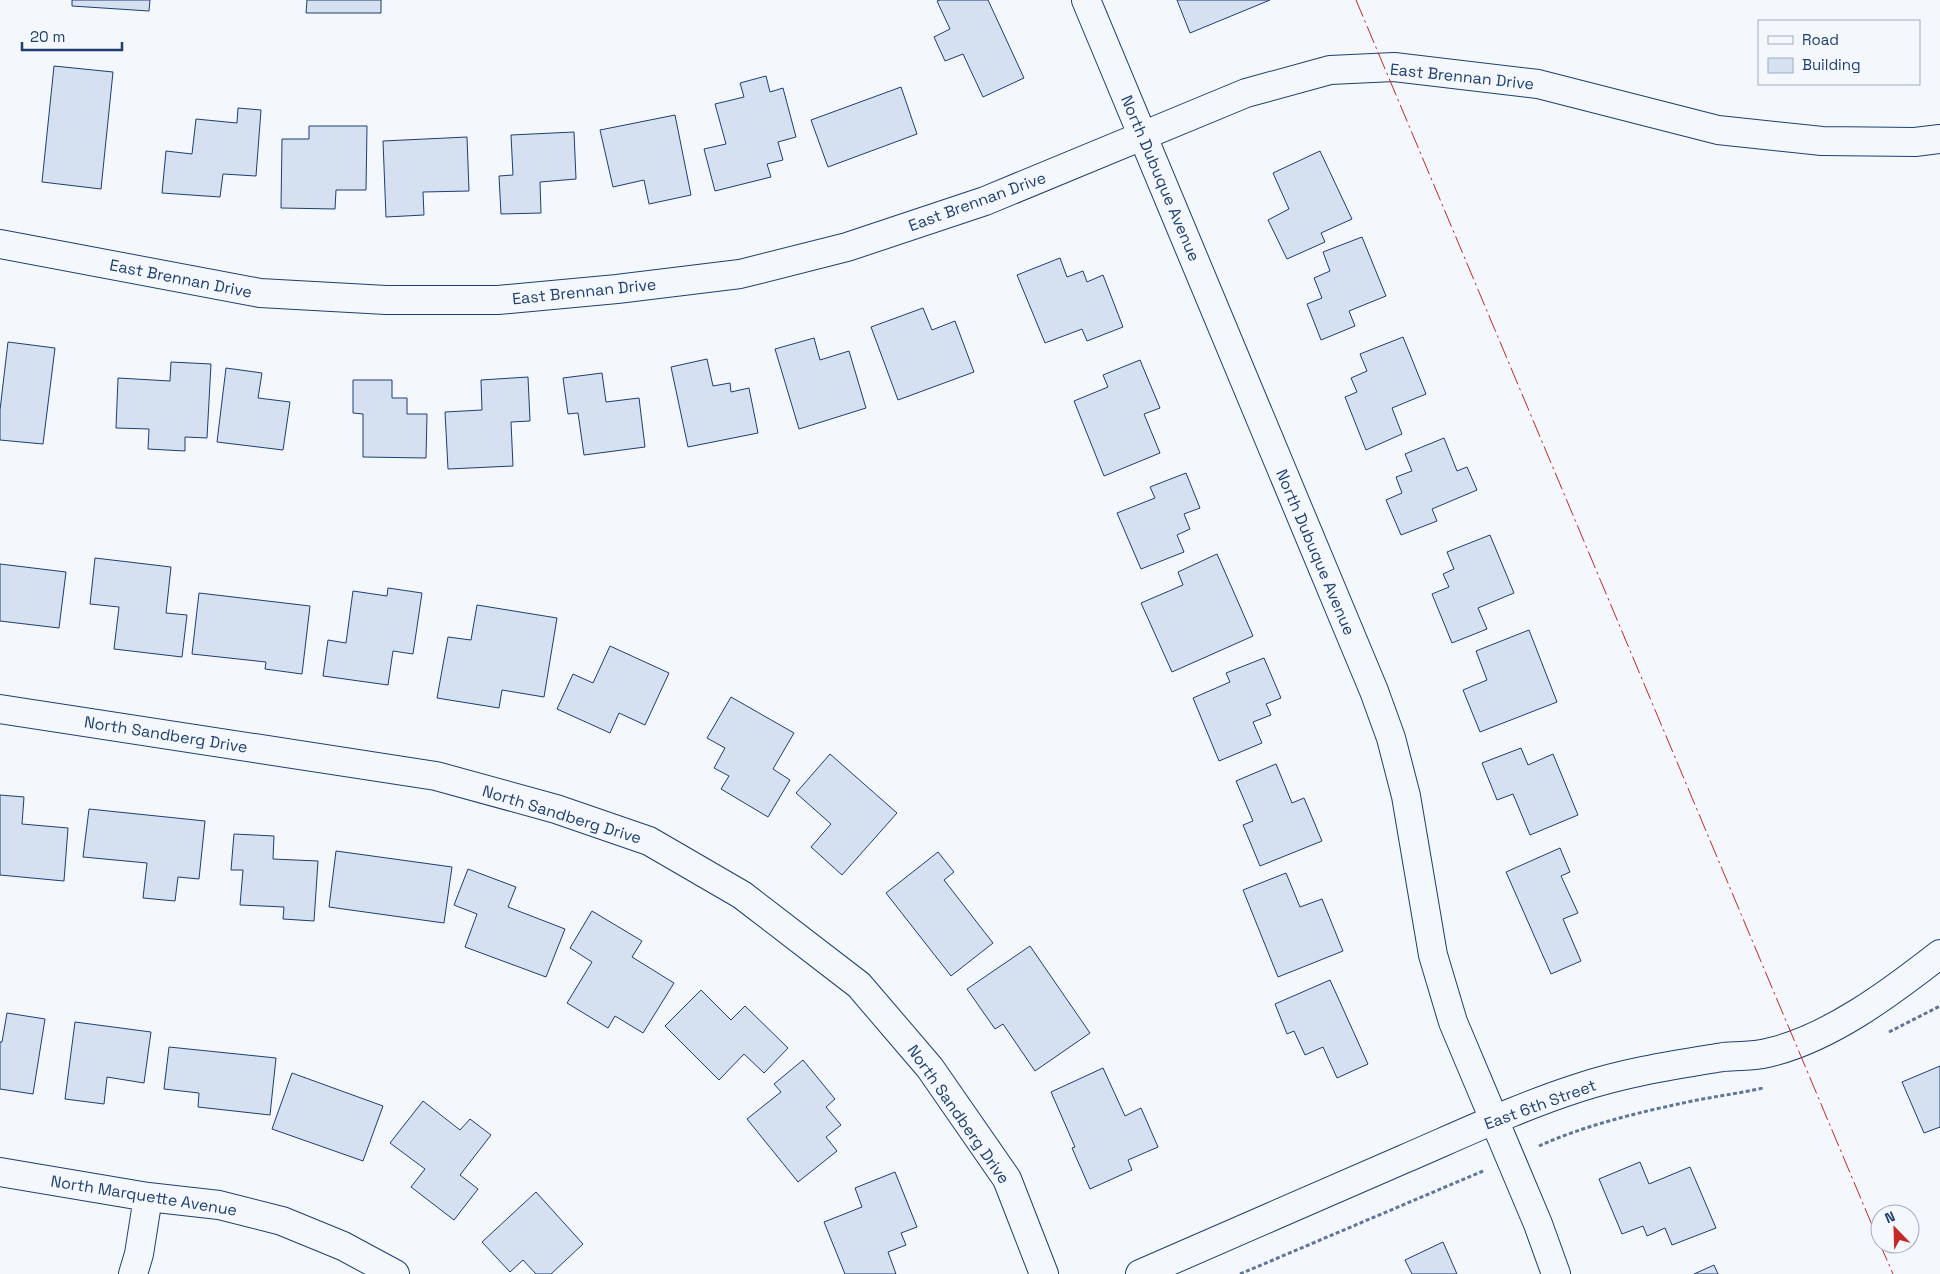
<svg xmlns="http://www.w3.org/2000/svg" width="1940" height="1274" viewBox="0 0 1940 1274" font-family="'Space Grotesk',sans-serif">
	<style>
		.building { fill: #d5e0f0; stroke: #1d3f73 }
		.lines { fill: none; stroke-linecap: round; stroke-linejoin: round }
		.minor-casing { stroke: #1d3f73; stroke-width: 30 }
		.major-casing { stroke: #1d3f73; stroke-width: 30 }
		.path { stroke: #5e769c; stroke-width: 3; stroke-dasharray: 4 2.5; stroke-linecap: butt }
		.minor { stroke: #f4f7fb; stroke-width: 28 }
		.major { stroke: #f4f7fb; stroke-width: 28 }
		.power { stroke: #c62828; stroke-width: 1; stroke-dasharray: 18 4 2.5 4; stroke-linecap: butt }
		.labels { text-anchor: middle; stroke-width: 4; stroke-linejoin: round; paint-order: stroke }
		.street-label { font-size: 16px; fill: #1d3f73; stroke: #f4f7fb }
	</style>
	<rect width="100%" height="100%" fill="#f4f7fb"/>
	<path class="building" d="M72 0H150L149 11 72 6Z
		M307 0H381V13H306Z
		M940 0H988L1024 78 983 97 963 54 945 61 934 37 950 29 937 1Z
		M1177 0H1270L1190 33Z
		M54 66 113 72 101 189 42 182Z
		M766 76 770 92 783 88 796 137 778 142 783 160 767 164 771 177 715 191 704 149 726 144 715 104 744 97 740 83Z
		M901 87 917 134 828 167 811 120Z
		M238 108 261 110 256 176 223 174 220 197 162 193 166 151 192 154 196 119 237 123Z
		M675 115 691 195 649 204 644 180 613 187 600 130Z
		M309 126H367L366 190H336L335 209 281 208 282 139H309Z
		M574 132 576 179 540 182 541 213 501 214 499 176 513 175 511 135Z
		M467 137 469 191 423 192 424 215 386 217 383 141Z
		M1320 151 1352 219 1321 233 1325 242 1287 259 1268 220 1289 209 1273 173Z
		M1362 237 1386 296 1349 311 1355 326 1321 340 1307 304 1322 298 1314 278 1330 271 1323 252Z
		M1060 258 1067 277 1083 271 1087 282 1103 275 1123 327 1087 341 1082 329 1045 343 1017 275Z
		M923 308 932 330 955 321 974 372 898 400 871 327Z
		M1403 337 1426 394 1392 408 1402 434 1366 450 1345 397 1357 392 1351 378 1367 371 1360 354Z
		M814 338 820 360 849 351 866 408 799 429 775 349Z
		M8 342 55 348 43 444 0 440V410Z
		M707 359 713 386 730 383 731 392 749 388 758 433 688 447 671 367Z
		M1140 360 1160 408 1144 414 1160 453 1104 476 1074 401 1108 387 1103 375Z
		M171 362 211 364 207 438 185 437V451L148 449 149 429 116 428 118 378 170 381Z
		M226 368 262 373 258 398 290 402 283 450 217 442Z
		M602 373 606 402 639 398 645 447 584 455 578 413 568 414 563 378Z
		M528 377 530 421 511 422 513 466 448 469 445 412 482 410 481 380Z
		M353 380H392V398H407V414H427L426 458 363 457V414L353 413Z
		M1444 438 1457 471 1467 467 1477 490 1432 509 1437 521 1401 535 1386 500 1402 493 1396 477 1412 471 1405 454Z
		M1186 473 1200 508 1184 514 1190 529 1177 535 1184 552 1141 569 1117 513 1155 498 1150 487Z
		M1490 535 1514 593 1478 608 1487 629 1452 643 1432 594 1449 587 1443 574 1454 569 1447 552Z
		M1217 554 1253 636 1172 672 1141 603 1183 585 1178 572Z
		M95 558 171 567 166 613 187 615 182 657 114 649 119 607 90 604Z
		M0 564 66 572 59 628 0 621Z
		M388 588 422 593 413 654 393 651 388 685 323 676 328 640 346 643 353 591 387 596Z
		M199 593 310 606 302 674 265 669 266 662 192 654Z
		M477 605 557 618 544 697 502 690 499 708 437 698 448 637 471 640Z
		M1529 630 1557 702 1480 732 1463 690 1487 680 1476 651Z
		M610 646 669 673 645 725 619 713 610 733 557 709 573 674 593 683Z
		M1264 658 1281 698 1266 704 1271 715 1253 722 1262 743 1219 761 1193 698 1230 682 1226 673Z
		M731 697 794 733 773 769 790 780 768 817 721 789 729 776 714 768 725 748 707 738Z
		M1521 748 1528 765 1553 754 1578 815 1530 835 1513 794 1497 800 1482 763Z
		M830 754 897 813 842 875 811 847 831 824 796 793Z
		M1276 764 1292 803 1304 798 1322 841 1260 866 1243 825 1253 821 1236 781Z
		M0 795 24 797 22 824 68 828 64 881 0 875Z
		M89 809 205 821 199 879 178 877 175 901 143 898 147 863 83 857Z
		M234 834 274 836 273 859 318 861 314 921 283 919 284 907 240 905 243 870H231Z
		M1560 848 1570 872 1561 876 1578 913 1563 919 1581 961 1551 974 1506 872Z
		M336 851 452 867 444 923 329 907Z
		M938 852 954 872 944 880 993 943 951 976 886 893Z
		M468 869 516 887 508 907 565 929 546 977 465 947 477 914 454 905Z
		M1286 873 1300 907 1322 899 1343 951 1278 977 1243 890Z
		M592 911 642 941 632 957 674 983 643 1033 615 1016 608 1028 567 1003 592 962 570 948Z
		M1030 946 1090 1033 1035 1071 1003 1024 995 1029 967 989Z
		M1330 980 1368 1064 1337 1078 1323 1047 1305 1055 1294 1031 1287 1034 1275 1004Z
		M701 990 731 1020 745 1006 788 1048 764 1073 744 1054 719 1080 665 1026Z
		M7 1013 45 1019 33 1094 0 1089V1042H2Z
		M75 1022 151 1032 144 1083 107 1077 104 1104 65 1099Z
		M169 1047 276 1058 270 1115 198 1107 199 1093 164 1089Z
		M803 1060 835 1099 826 1107 841 1125 826 1137 837 1151 798 1182 747 1119 781 1092 774 1084Z
		M1940 1066V1127L1924 1133 1902 1082Z
		M1103 1068 1125 1116 1141 1108 1158 1147 1128 1160 1132 1170 1090 1189 1072 1148 1075 1147 1051 1092Z
		M292 1073 383 1106 363 1161 272 1129Z
		M423 1101 460 1130 470 1119 491 1135 460 1175 478 1189 454 1220 411 1187 425 1169 390 1143Z
		M1640 1162 1649 1184 1690 1167 1716 1228 1672 1245 1665 1228 1647 1236 1643 1226 1622 1234 1599 1179Z
		M895 1172 917 1227 901 1233 906 1245 888 1252 896 1274H845L824 1222 862 1207 855 1188Z
		M536 1192 583 1244 551 1274H536L523 1260 510 1272 482 1242Z
		M1443 1242 1457 1274H1412L1405 1260Z
		M1714 1265 1718 1274H1694Z"/>
	<g class="lines">
		<g class="minor-casing">
			<path id="minor" d="M1086 0 1374 691 1391 738 1406 796 1433 955 1453 1022 1538 1224 1556 1274
				M0 244 260 293 386 300H498L617 289 740 274 847 247 985 201 1246 93 1330 70 1394 67 1538 84 1718 130 1822 141 1915 142 1940 139
				M0 709 436 776 556 809 649 841 742 895 859 985 930 1068 1007 1179 1044 1274
				M0 1172 148 1197 219 1205 282 1221 343 1246 395 1274
				M133 1274 139 1254 148 1197"/>
		</g>
		<g class="major-casing">
			<path id="major" d="M1140 1274C1228 1236 1316 1197 1404 1159 1462 1134 1519 1107 1578 1088 1626 1072 1674 1065 1723 1057 1738 1055 1753 1057 1767 1053 1829 1039 1890 993 1940 954"/>
		</g>
		<path class="path" d="M1889 1032 1940 1006
			M1539 1146C1583 1126 1636 1113 1683 1103 1710 1097 1736 1094 1763 1088
			M1240 1274 1483 1171"/>
		<use href="#minor" class="minor"/>
		<use href="#major" class="major"/>
		<path class="power" d="M1356 0 1880 1244
			M1880 1244 1893 1274"/>
	</g>
	<g class="labels">
		<g class="street-label">
			<text transform="translate(1462 76) rotate(6)" y="6">East Brennan Drive</text>
			<text transform="translate(1161 178) rotate(67)" y="6">North Dubuque Avenue</text>
			<text transform="translate(977 201) rotate(-20)" y="6">East Brennan Drive</text>
			<text transform="translate(181 278) rotate(11)" y="6">East Brennan Drive</text>
			<text transform="translate(584 291) rotate(-6)" y="6">East Brennan Drive</text>
			<text transform="translate(1316 552) rotate(67)" y="6">North Dubuque Avenue</text>
			<text transform="translate(166 734) rotate(9)" y="6">North Sandberg Drive</text>
			<text transform="translate(562 814) rotate(17)" y="6">North Sandberg Drive</text>
			<text transform="translate(1540 1104) rotate(-20)" y="6">East 6th Street</text>
			<text transform="translate(959 1114) rotate(55)" y="6">North Sandberg Drive</text>
			<text transform="translate(144 1195) rotate(9)" y="6">North Marquette Avenue</text>
		</g>
	</g>
	<rect x="1758" y="20" width="162" height="65" fill="#f4f7fb" stroke="#9eadc5"/>
	<rect x="1768" y="36" width="25" height="8" fill="#f4f7fb" stroke="#9eadc5"/>
	<text x="1802" y="45" font-size="15" fill="#1d3f73">Road</text>
	<rect x="1768" y="58" width="25" height="15" fill="#d5e0f0" stroke="#9eadc5"/>
	<text x="1802" y="70" font-size="15" fill="#1d3f73">Building</text>
	<g transform="translate(1895 1229) rotate(337)"><circle r="24" fill="#f4f7fb" stroke="#9eadc5"/>
	<path d="M0-4L9 19L0 12L-9 19Z" fill="#c62828"/>
	<text y="-8" font-size="14" font-weight="bold" text-anchor="middle" fill="#1d3f73">N</text>
	</g>
	<path d="M22 42v8h100v-8" fill="none" stroke="#1d3f73" stroke-width="2.5"/>
	<text x="30" y="42" font-size="15" fill="#1d3f73" stroke="#f4f7fb" stroke-width="4" paint-order="stroke">20 m</text>
</svg>
